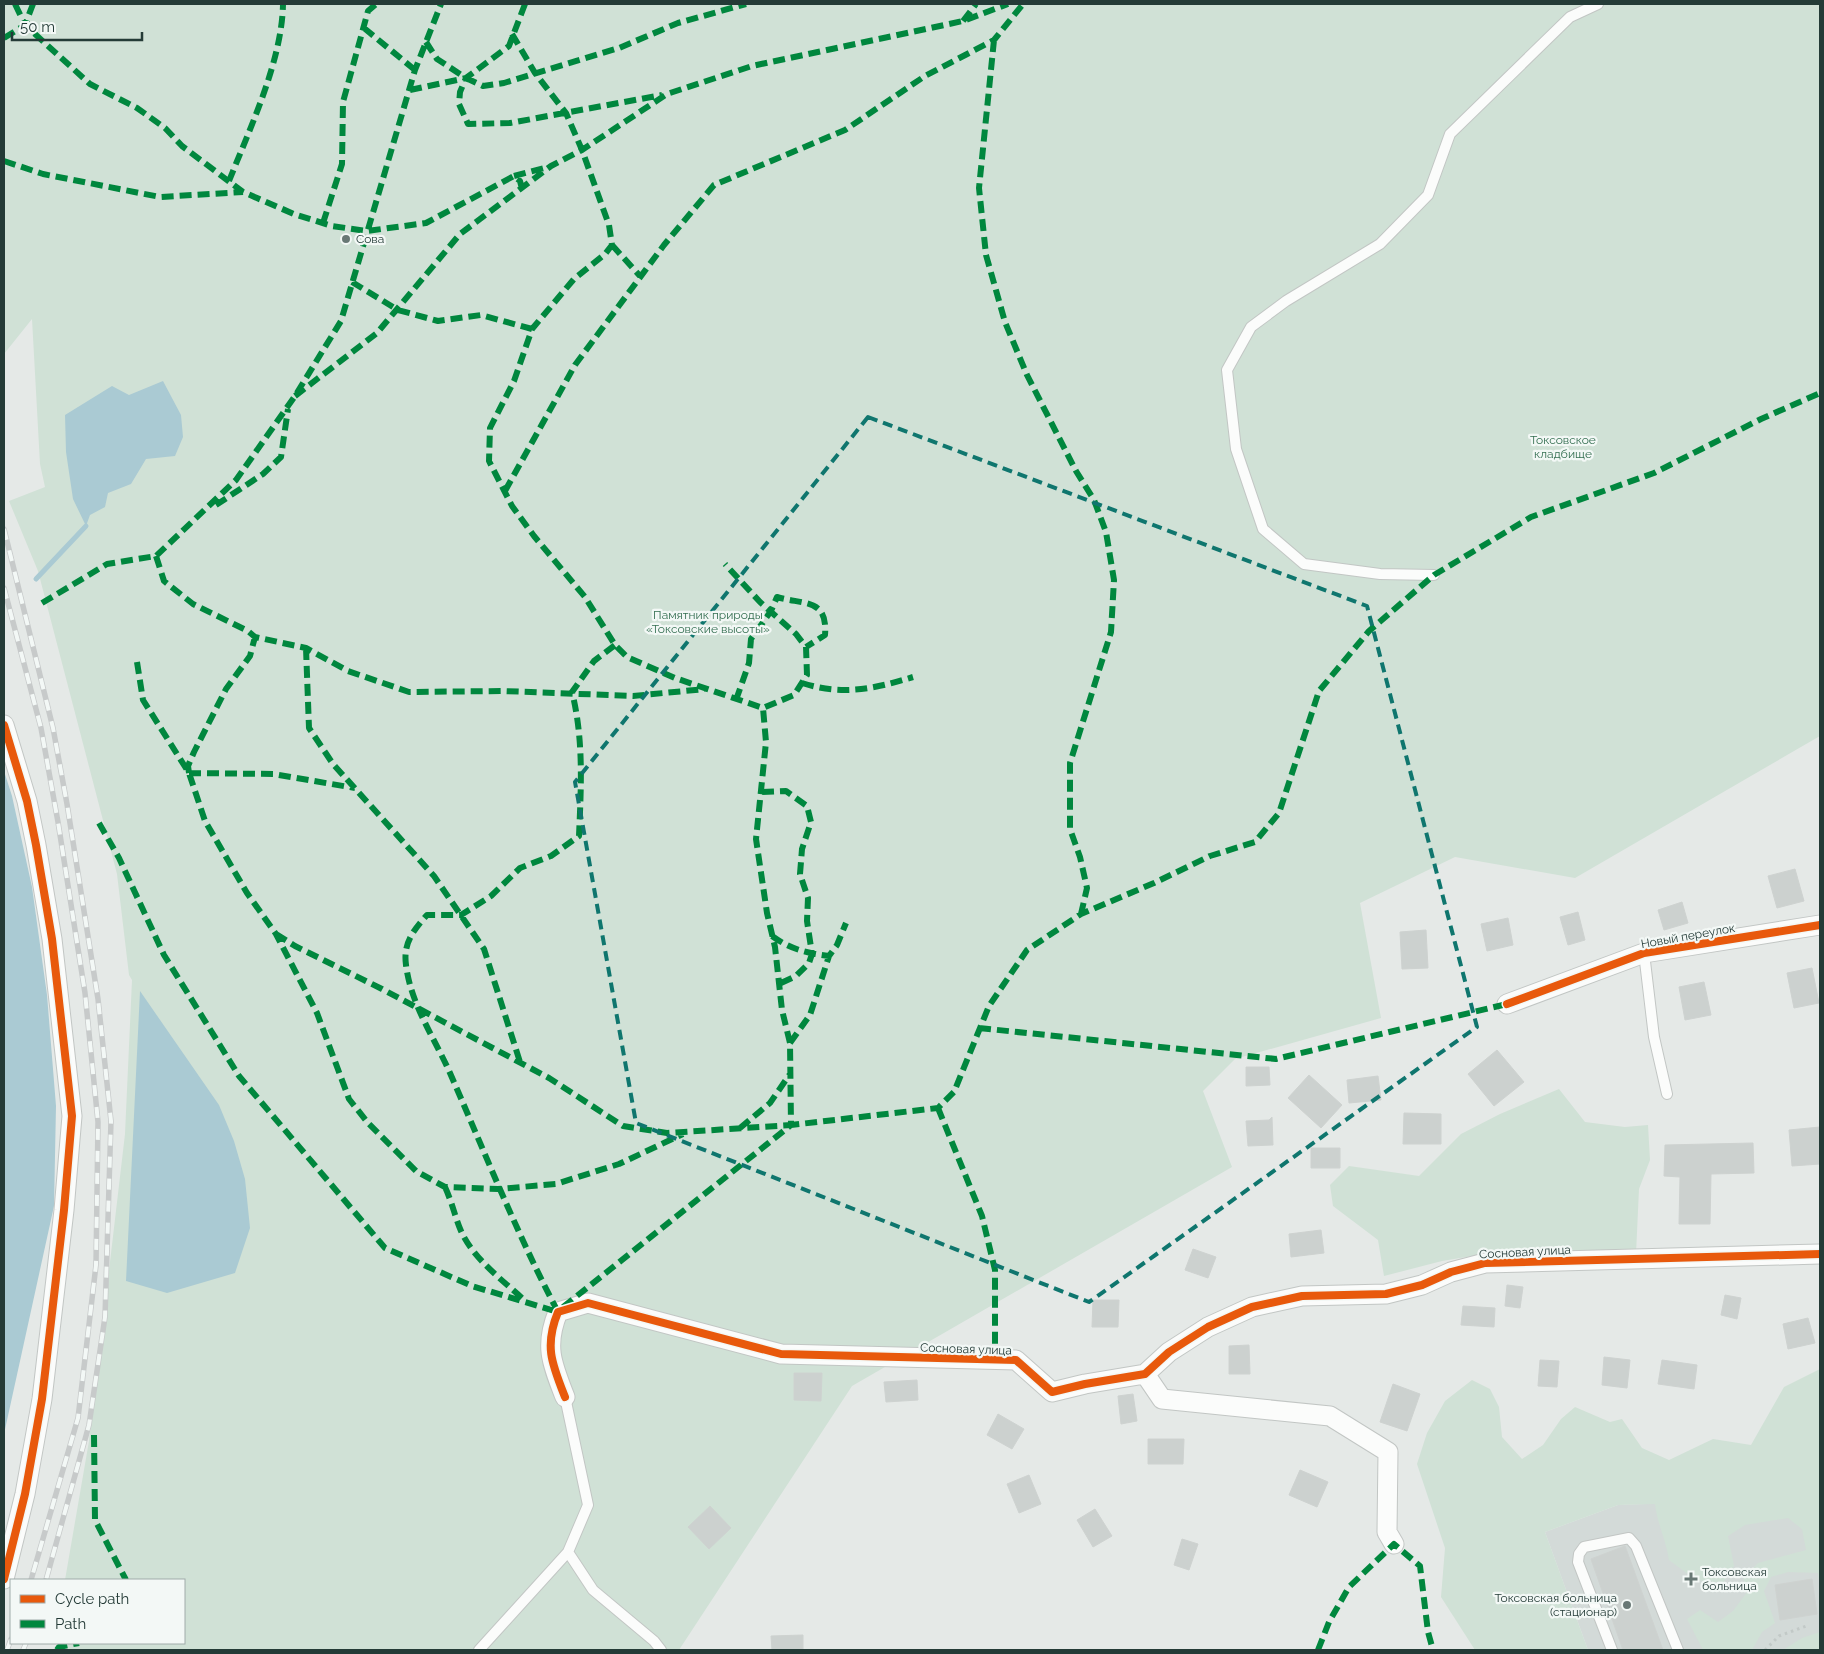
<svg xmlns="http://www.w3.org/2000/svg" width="1824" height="1654" viewBox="0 0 1824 1654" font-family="Raleway,sans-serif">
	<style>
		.built { fill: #d3dad8 }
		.green { fill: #d0e1d6 }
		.water { fill: #aacad3 }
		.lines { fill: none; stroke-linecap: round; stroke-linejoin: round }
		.stream { stroke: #aacad3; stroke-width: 5 }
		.building { fill: #ccd1cf; stroke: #ced2d0 }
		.lane-casing { stroke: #c2c6c4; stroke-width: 12 }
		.street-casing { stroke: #c2c6c4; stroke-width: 21 }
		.path { stroke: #c2c9c7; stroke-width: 3; stroke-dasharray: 2.5 4; stroke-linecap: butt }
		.lane { stroke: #fbfcfb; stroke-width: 10 }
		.street { stroke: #fbfcfb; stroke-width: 19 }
		.rail-casing { stroke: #c7caca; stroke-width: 5.5 }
		.rail { stroke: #f3f8f6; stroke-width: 4; stroke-dasharray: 11; stroke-linecap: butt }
		.quiet { stroke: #00873e; stroke-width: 6; stroke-dasharray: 12 6; stroke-linecap: butt }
		.cycleway-casing { stroke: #f3f8f6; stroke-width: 11 }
		.cycleway { stroke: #e8590c; stroke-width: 8 }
		.marked { fill: none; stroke: #0f766e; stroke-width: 4; stroke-dasharray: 10 6; stroke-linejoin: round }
		.poi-dot { fill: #687875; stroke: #f3f8f6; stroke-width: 2 }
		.labels { text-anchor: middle; stroke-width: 4.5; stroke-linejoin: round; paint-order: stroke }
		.poi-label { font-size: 12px; fill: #243b37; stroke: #f3f8f6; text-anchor: start }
		.park-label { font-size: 12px; fill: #336e50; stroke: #f3f8f6 }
		.street-label { font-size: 12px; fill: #243b37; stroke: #f3f8f6 }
	</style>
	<rect width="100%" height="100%" fill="#e5e9e7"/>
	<path class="built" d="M1820 1476V1650H1588L1545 1532 1618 1505 1776 1499Z"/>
	<path class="green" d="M4 4H1820V736L1575 878 1455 857 1360 903 1381 1018 1235 1059 1203 1091 1232 1167 852 1386 679 1650H63V1643H184V1580H65L89 1441 125 1134 132 980 129 975 117 874 38 571 9 501 45 487 40 464 32 319 4 354Z
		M1559 1089 1585 1122 1625 1127 1648 1125 1650 1160 1639 1189 1636 1254 1490 1253 1442 1261 1384 1276 1378 1240 1333 1206 1330 1185 1349 1166 1419 1176 1461 1134 1500 1114Z
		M1820 1369V1587L1818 1573 1788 1572 1771 1577 1764 1591 1775 1623 1762 1632 1752 1650H1703L1687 1619 1700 1610 1718 1622 1733 1611 1748 1591 1743 1578 1758 1563 1806 1550 1802 1529 1788 1518 1745 1525 1728 1536 1734 1566 1723 1583 1696 1580 1669 1560C1666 1540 1657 1523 1655 1504L1618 1505 1545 1532 1588 1650H1475L1441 1597 1445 1548 1417 1464 1427 1433 1445 1401 1472 1380 1490 1389 1499 1407 1502 1437 1522 1459 1543 1445 1561 1419 1575 1407 1610 1422 1622 1419 1642 1448 1669 1460 1713 1439 1751 1445 1784 1387Z
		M1820 1632V1650H1783L1802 1638Z"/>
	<path class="water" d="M163 381 181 415 183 437 175 456 146 459 131 484 108 493 105 507 90 515 86 526 73 499 66 452 65 415 112 386 129 395Z
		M4 771 12 796 32 887 47 995 56 1106 54 1206 4 1434Z
		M140 991 219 1105 234 1141 245 1179 250 1228 235 1273 167 1293 126 1281Z"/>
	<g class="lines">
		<path class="stream" d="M36 579 86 526"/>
	</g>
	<path class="building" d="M1795 869 1804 901 1777 908 1768 876Z
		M1682 902 1688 923 1664 930 1658 910Z
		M1578 912 1585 940 1568 945 1560 917Z
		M1508 918 1513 945 1487 951 1481 924Z
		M1426 930 1428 968 1402 969 1400 932Z
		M1812 968 1819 1003 1794 1008 1787 973Z
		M1704 982 1711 1015 1685 1020 1679 987Z
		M1497 1050 1524 1082 1494 1106 1468 1074Z
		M1246 1067H1269L1270 1085 1246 1086Z
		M1309 1075 1342 1105 1321 1128 1288 1098Z
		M1378 1076 1381 1100 1349 1103 1347 1080Z
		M1404 1113 1441 1114V1144H1403Z
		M1272 1117 1273 1145 1248 1146 1246 1121 1269 1120Z
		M1820 1127V1164L1792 1166 1789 1130Z
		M1753 1143 1754 1173 1711 1174 1710 1224H1679L1680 1177 1664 1176 1665 1145Z
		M1311 1148H1340V1168H1311Z
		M1321 1230 1324 1253 1291 1257 1289 1234Z
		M1193 1249 1216 1257 1208 1278 1185 1270Z
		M1507 1285 1523 1287 1520 1308 1505 1306Z
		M1725 1295 1741 1298 1737 1319 1721 1315Z
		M1093 1300H1119L1118 1327H1092Z
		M1463 1306 1495 1308 1494 1327 1461 1325Z
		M1808 1318 1815 1343 1788 1349 1783 1324Z
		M1249 1345 1250 1374H1229V1346Z
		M1604 1357 1630 1360 1627 1388 1602 1385Z
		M1540 1360 1559 1361 1557 1387 1538 1386Z
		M1662 1360 1697 1365 1694 1389 1658 1384Z
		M794 1373H822L821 1401 794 1400Z
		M917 1380 918 1400 886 1402 884 1382Z
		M1393 1384 1420 1394 1407 1431 1380 1422Z
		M1133 1394 1137 1421 1121 1424 1118 1396Z
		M998 1414 1024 1429 1012 1449 987 1435Z
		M1148 1439H1184L1183 1464H1148Z
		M1300 1470 1328 1482 1317 1507 1289 1495Z
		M1029 1475 1041 1504 1019 1513 1007 1484Z
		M710 1506 731 1528 709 1549 688 1527Z
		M1095 1509 1112 1536 1093 1547 1077 1520Z
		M1182 1539 1198 1544 1189 1570 1174 1565Z
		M1625 1546 1663 1650H1623L1591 1559Z
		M1812 1579 1817 1614 1780 1620 1775 1585Z
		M803 1635V1650H772L771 1636Z"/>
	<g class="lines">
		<g class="lane-casing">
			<path id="lane" d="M1434 575 1380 574 1304 564 1263 529 1236 449 1227 370 1251 327 1286 301 1380 244 1428 195 1450 134 1570 17 1598 4
				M1644 953 1654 1037 1667 1094
				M568 1552 593 1590 654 1641 661 1650
				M479 1650 568 1552 588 1505 565 1397
				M1612 1650 1578 1562 1579 1554 1584 1547 1629 1538 1636 1546 1678 1650"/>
		</g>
		<g class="street-casing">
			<path id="street" d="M4 725 27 801 36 845 52 939 72 1116 64 1210 42 1399 25 1494 4 1579
				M1507 1004 1644 953 1820 925
				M1145 1374 1162 1399 1330 1416 1388 1452 1387 1532 1394 1544
				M565 1397C552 1364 544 1346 558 1312L588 1303 781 1354 1016 1360 1052 1392 1085 1384 1145 1374 1169 1352 1208 1327 1252 1307 1302 1296 1386 1294 1422 1285 1451 1272 1485 1263 1820 1254"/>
		</g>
		<path class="path" d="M1765 1650 1779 1636 1809 1625"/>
		<use href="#lane" class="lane"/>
		<use href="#street" class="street"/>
		<g class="rail-casing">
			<path id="rail" d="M4 529 53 728 67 804 98 999 111 1121 105 1317 89 1425 46 1580
				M4 588 41 728 58 822 85 993 98 1122 96 1265 78 1418 31 1580
				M7 1650 11 1639
				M23 1650 26 1643"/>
		</g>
		<use href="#rail" class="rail"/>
		<path class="quiet" d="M15 4 25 25 90 84 137 108 165 128 182 146 243 192 294 214 332 226 367 231 426 223 514 176 520 181 522 189
			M525 4 509 46 466 78 460 92 459 104 468 124 510 123 662 95
			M963 21 976 4
			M364 28 415 70
			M512 34 535 73 566 113 582 150 609 225 612 245 605 254 574 279 532 329 514 381 490 428 489 461 512 506 534 536 585 597 615 645 627 657 675 678 763 708 794 695 807 675 806 647 796 634 760 602 725 564
			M4 38 25 25 33 4
			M994 40 979 188 986 255 1005 322 1027 375 1076 471 1094 500 1106 532 1114 580 1111 632 1070 763V829L1080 857 1087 888 1081 914
			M426 42 437 59 466 78 483 86 504 83 619 48 678 23 746 4
			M410 90 466 78
			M4 161 43 174 160 197 243 192
			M514 176 548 167
			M229 181C250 128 282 61 283 4
			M323 223 342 164 343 102 368 11 376 4
			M612 245 640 276
			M352 282 398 310 438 321 481 315 532 329
			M295 396 377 333 460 234 551 166 582 150 667 94 752 66 963 21 1008 4
			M505 491 575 365 664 245 714 185 845 130 925 76 994 40 1023 4
			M216 505 263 474 281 457 288 409
			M156 556 164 581 193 604 248 631 255 637 306 648 348 671 409 692 503 691 633 696 705 689
			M42 603 107 564 156 556 236 480 295 396 341 321 415 70 441 4
			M306 648 309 728 333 764 434 876 484 949 520 1062
			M137 662 143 700 189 773 205 821 247 893 276 934 317 1013 349 1099 368 1123 416 1171 445 1187 498 1189 556 1184 619 1164 683 1134
			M802 683C843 696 873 689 913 677
			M736 700 749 663 751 639 771 611 777 597C804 605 828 598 825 635L806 647
			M189 773 273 774 355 788
			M189 773 188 766 194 752 226 689 250 656 255 637
			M762 792 786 791 807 806 811 822 802 849 800 874 808 898 807 921 812 954 809 963 796 976 779 984
			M99 823 119 858 164 955 239 1076 385 1248 472 1286 558 1312
			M276 934 295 946 382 989 549 1078 623 1126 667 1133 791 1125 790 1043 782 1010 775 947 767 913 756 839 766 742 763 708
			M772 936C790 949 806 953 829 956
			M979 1028 1276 1059 1507 1004
			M790 1043 810 1015 829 956 837 945 846 923
			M938 1108 982 1216 995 1270V1360
			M740 1128 770 1103 790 1074
			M445 1187C452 1202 455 1217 461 1231 473 1258 501 1279 522 1298
			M563 1307 791 1125 938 1108 954 1092 989 1006 1027 950 1081 914 1154 883 1210 856 1255 842 1279 813 1319 691 1369 631 1434 575 1531 517 1654 473 1761 419 1820 393
			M558 1312C517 1234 485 1153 450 1073 434 1037 411 1005 406 965 403 943 413 931 427 915H461L491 896 520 868 551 856 579 836C581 788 584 740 572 692L594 661 615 645
			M94 1435 95 1520 126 1580
			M57 1650 59 1647 79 1643
			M1318 1650 1329 1622 1349 1587 1394 1544 1420 1566 1428 1632 1433 1650"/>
		<g class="cycleway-casing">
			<path id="cycleway" d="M4 725 27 801 36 845 52 939 72 1116 64 1210 42 1399 25 1494 4 1579
				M1507 1004 1644 953 1820 925
				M565 1397C552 1364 544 1346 558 1312L588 1303 781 1354 1016 1360 1052 1392 1085 1384 1145 1374 1169 1352 1208 1327 1252 1307 1302 1296 1386 1294 1422 1285 1451 1272 1485 1263 1820 1254"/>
		</g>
		<use href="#cycleway" class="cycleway"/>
	</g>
	<path class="marked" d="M868 417 1367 606 1477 1027 1089 1302 636 1123 575 782Z"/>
	<g class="poi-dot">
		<circle cx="346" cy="239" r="5"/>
		<path d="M1688.5 1571.5h5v5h5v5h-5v5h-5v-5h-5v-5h5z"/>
		<circle cx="1627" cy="1605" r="5"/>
	</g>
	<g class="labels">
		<g class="poi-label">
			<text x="356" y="243">Сова</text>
			<text x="1702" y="1576">Токсовская<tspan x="1702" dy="14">больница</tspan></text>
			<text x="1617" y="1602" text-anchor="end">Токсовская больница<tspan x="1617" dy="14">(стационар)</tspan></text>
		</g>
		<g class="park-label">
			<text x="1563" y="444">Токсовское<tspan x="1563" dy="14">кладбище</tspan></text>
			<text x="708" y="619">Памятник природы<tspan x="708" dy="14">«Токсовские высоты»</tspan></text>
		</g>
		<g class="street-label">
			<text transform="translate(1688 936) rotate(-10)" y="4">Новый переулок</text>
			<text transform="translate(1525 1252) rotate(-3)" y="4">Сосновая улица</text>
			<text transform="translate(966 1349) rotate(2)" y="4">Сосновая улица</text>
		</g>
	</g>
	<rect width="1824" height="1654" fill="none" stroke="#243b37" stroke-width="10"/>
	<rect x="10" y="1579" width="175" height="65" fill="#f3f8f6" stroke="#a0acaa"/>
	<rect x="20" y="1595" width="25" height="8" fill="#e8590c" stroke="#a0acaa"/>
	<text x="55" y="1604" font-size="15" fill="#243b37">Cycle path</text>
	<rect x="20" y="1620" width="25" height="8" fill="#00873e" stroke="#a0acaa"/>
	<text x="55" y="1629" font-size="15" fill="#243b37">Path</text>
	<path d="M12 32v8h130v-8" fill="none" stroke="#243b37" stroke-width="2.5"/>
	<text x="20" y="32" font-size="15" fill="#243b37" stroke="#f3f8f6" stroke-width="4" paint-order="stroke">50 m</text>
</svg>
